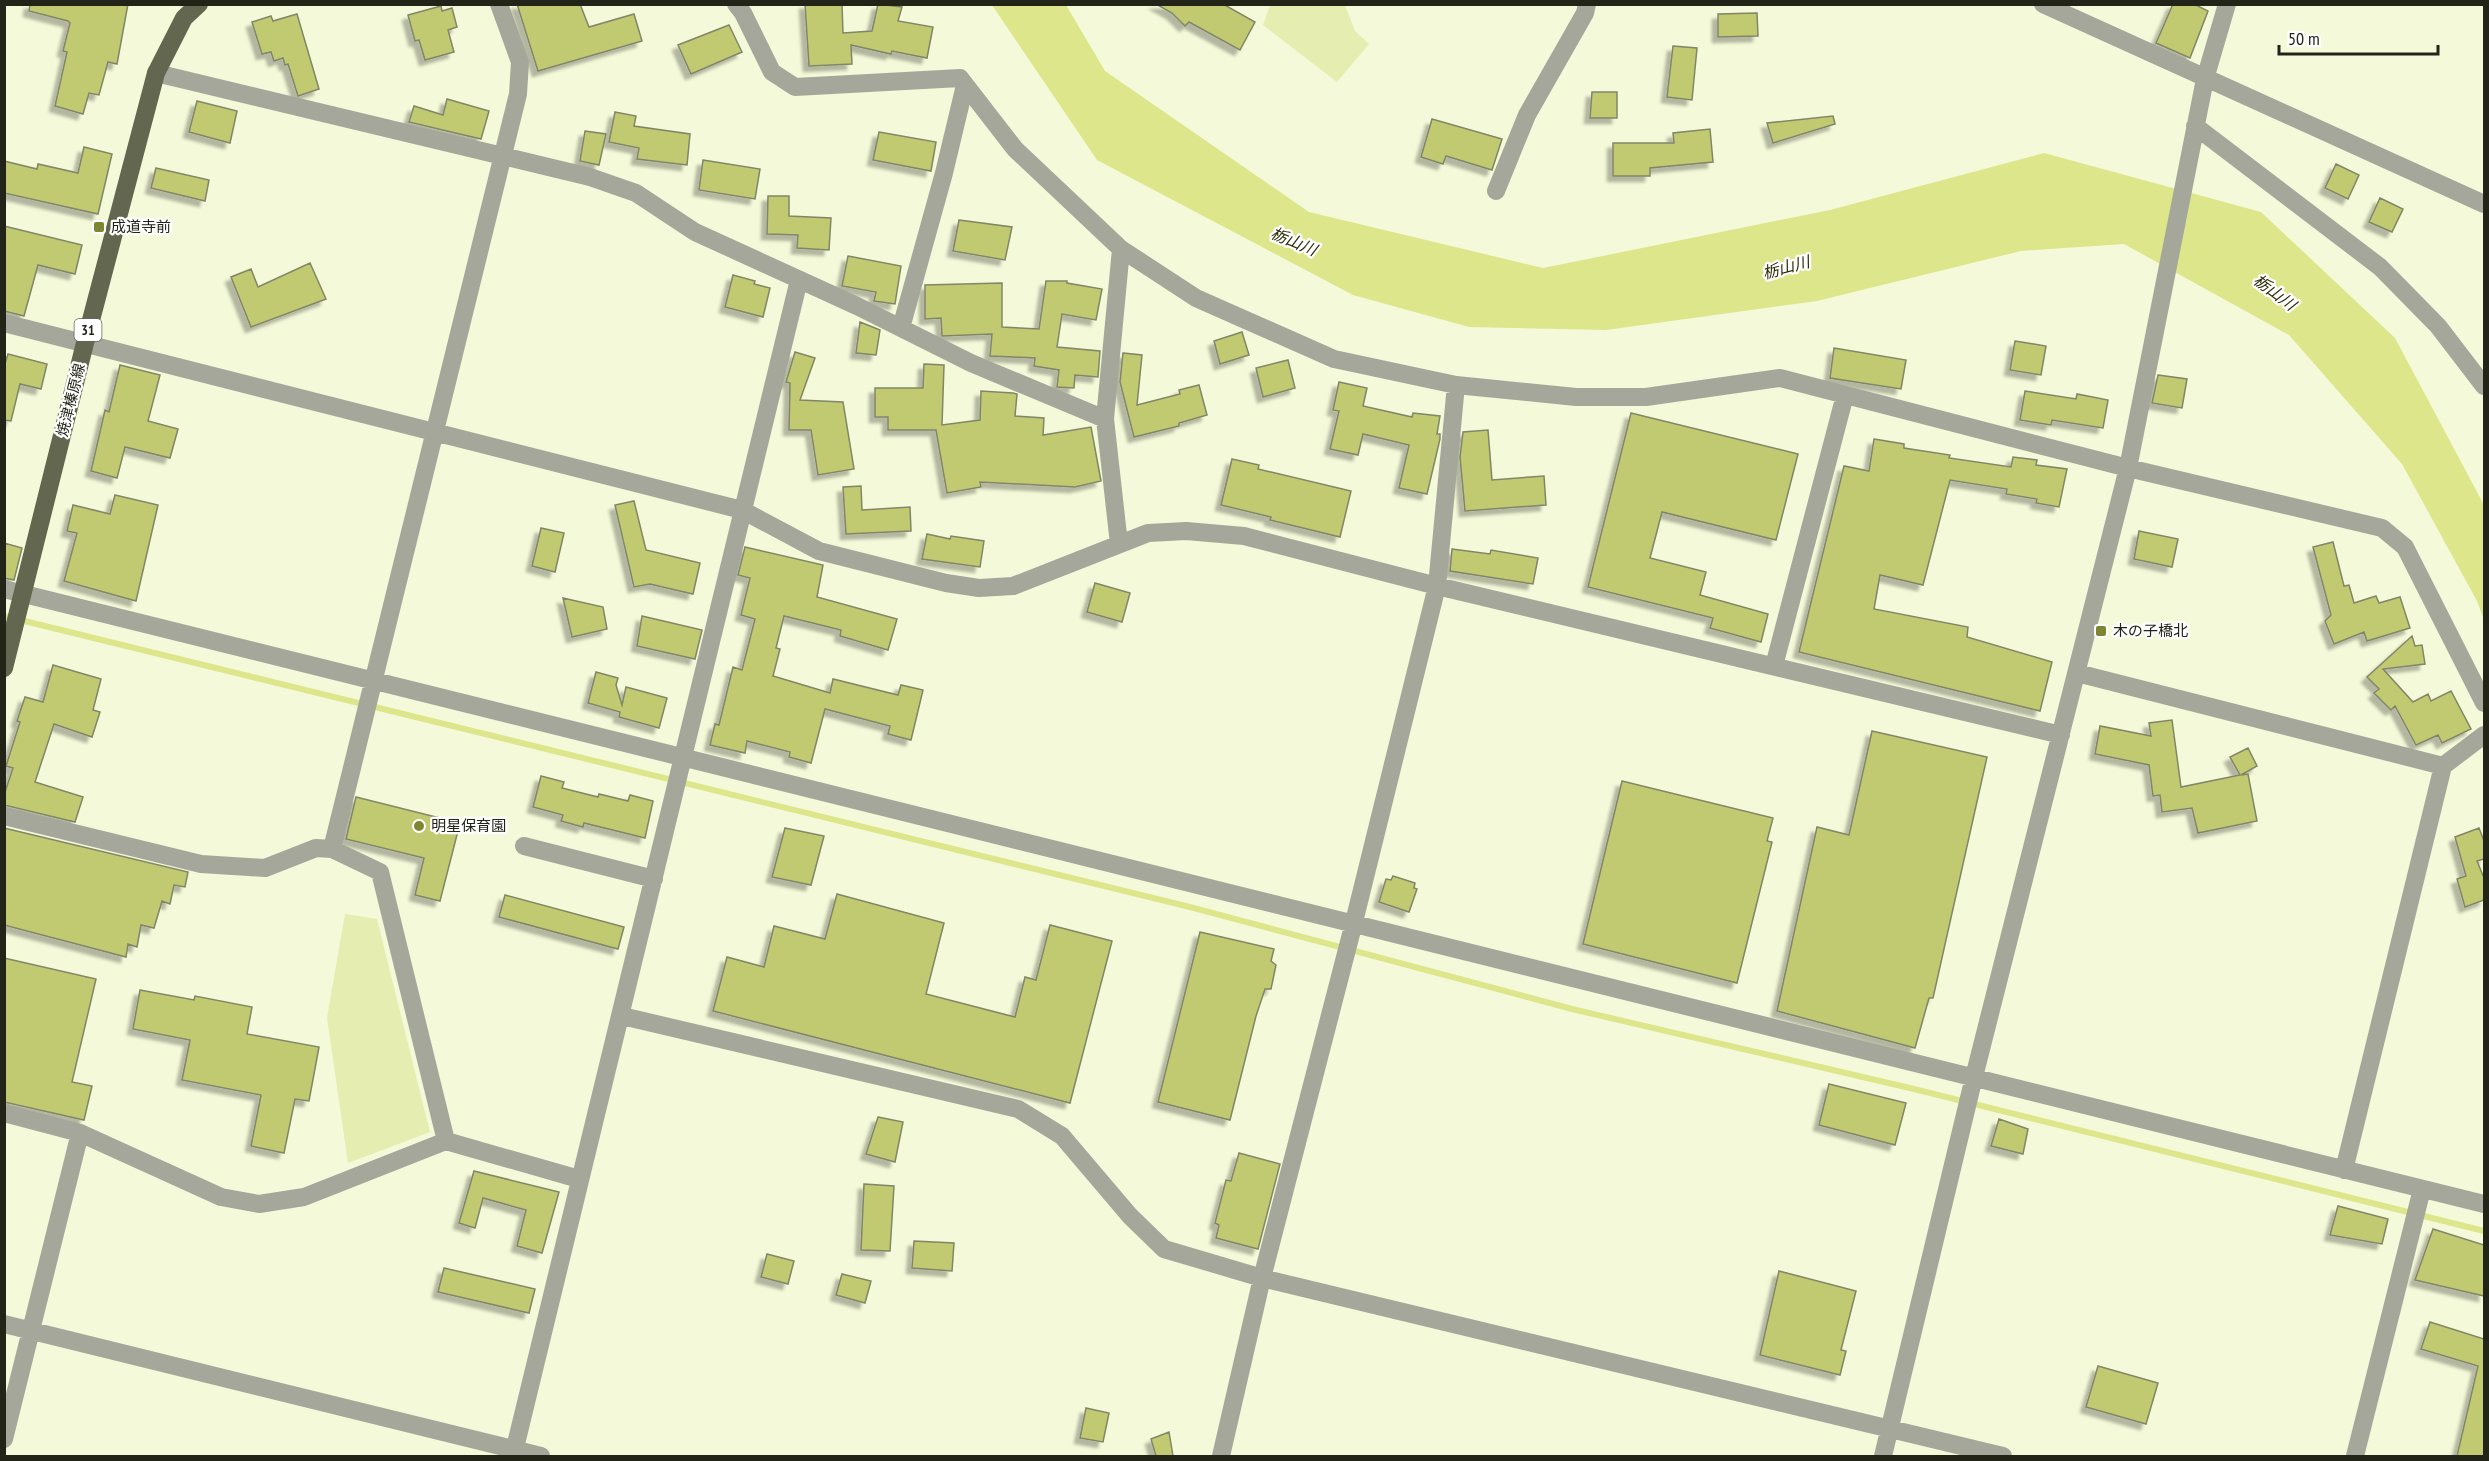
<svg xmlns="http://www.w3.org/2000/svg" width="2489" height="1461" viewBox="0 0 2489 1461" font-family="'PT Sans Narrow','Noto Sans JP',sans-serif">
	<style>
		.green { fill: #e5edb1 }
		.water { fill: #dde68b }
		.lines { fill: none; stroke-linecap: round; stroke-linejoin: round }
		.stream { stroke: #dde68b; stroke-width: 6 }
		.building { fill: #c1ca6f; stroke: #828669; stroke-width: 1.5; filter: url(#shadow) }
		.minor { stroke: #a5a79a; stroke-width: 18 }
		.major { stroke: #646750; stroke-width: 18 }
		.poi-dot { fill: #7f8631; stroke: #fff; stroke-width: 2 }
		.labels { text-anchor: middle; stroke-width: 4.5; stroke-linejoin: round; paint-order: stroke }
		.shield { fill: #fff; stroke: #64665d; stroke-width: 1.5 }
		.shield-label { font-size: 14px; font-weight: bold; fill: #222418 }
		.poi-label { font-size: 15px; fill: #222418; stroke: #fff; text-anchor: start }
		.street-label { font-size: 15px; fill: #222418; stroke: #fff }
		.water-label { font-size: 16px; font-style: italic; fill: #292c04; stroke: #fff }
	</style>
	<defs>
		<filter id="shadow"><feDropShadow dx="-5.5" dy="5.5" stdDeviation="1.5" flood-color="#0004"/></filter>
	</defs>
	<rect width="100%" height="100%" fill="#f4f9d9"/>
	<path class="green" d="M1270 5H1345L1355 31 1369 44 1337 82 1263 25Z
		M345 914 377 919 430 1132 348 1163 327 1018Z"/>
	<path class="water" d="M992 5H1066L1105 71 1309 212 1543 268 1830 210 2044 153 2261 212 2395 338 2484 505V620L2477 601 2402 464 2289 335 2124 244 2021 251 1817 301 1606 330 1469 327 1353 295 1097 160Z"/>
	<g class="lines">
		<path class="stream" d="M4 616 1190 907 1572 1009 1914 1089 2484 1231"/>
	</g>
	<path class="building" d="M30 4H128L117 64 108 62 99 95 89 93 83 114 55 106 67 52 63 51 70 23 68 21 29 11Z
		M517 4H580L589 27 634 14 642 41 538 71Z
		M805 4H842L843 33 872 31 878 4 902 7 898 21 933 27 927 58 892 51 891 54 851 45 852 64 809 66Z
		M1156 4H1223L1255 22 1240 50 1189 22 1185 26 1172 13Z
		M2173 4H2194L2208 11 2190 58 2156 43Z
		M441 6 442 11 452 8 457 27 448 30 454 52 425 60 419 40 415 41 408 15Z
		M1757 13 1758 36 1718 37V14Z
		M297 14 319 89 298 96 288 64 285 65 283 58 274 61 271 52 262 54 252 22 271 16 273 21Z
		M729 25 742 52 691 74 678 45Z
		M1673 46 1697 48 1692 100 1667 97Z
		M1592 92H1617V118H1590Z
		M447 99 489 111 481 139 409 122 414 106 443 115Z
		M197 101 237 111 230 143 189 132Z
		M615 112 636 116 634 126 690 134 687 165 637 159 639 148 609 142Z
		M1833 116 1835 124 1773 143 1767 123Z
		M1432 119 1502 139 1492 170 1446 156 1443 164 1421 157Z
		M1710 129 1713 162 1650 168V176H1613V143H1674L1673 133Z
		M585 131 606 134 599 165 580 161Z
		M879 132 936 142 931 171 873 160Z
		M84 147 112 154 98 214 4 193V161L37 169 38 164 78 173Z
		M703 160 760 169 755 199 699 190Z
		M2336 164 2359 175 2348 199 2325 188Z
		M156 168 209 180 205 201 151 188Z
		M768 196H789V216L831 218 829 250 797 248 798 235 767 234Z
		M2380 198 2403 209 2392 232 2369 222Z
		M959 220 1012 227 1005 260 953 251Z
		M4 226 82 245 75 274 38 265 24 316 4 311Z
		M848 256 901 266 895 304 874 301 876 292 842 286Z
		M310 263 326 299 251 327 231 277 251 269 258 287Z
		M733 275 755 281 754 284 770 288 763 317 725 307Z
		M1046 281H1067V283L1102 289 1096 320 1062 314 1057 347 1100 351 1098 377 1075 375 1074 388 1057 387 1059 370 1034 366 1035 358 990 356 992 334 942 336 941 318 925 319V285L1002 283V327L1039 329Z
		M860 322 880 330 876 355 856 353Z
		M1242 332 1249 355 1220 364 1214 341Z
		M2015 341 2046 346 2041 375 2010 370Z
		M1834 348 1906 360 1901 389 1830 378Z
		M795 352 815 358 800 400 843 402 854 469 818 475 811 430H789L790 383 786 382Z
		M1123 353 1142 355 1137 405 1180 394 1179 390 1199 385 1207 415 1179 423V426L1134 437 1120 382Z
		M8 354 47 364 41 389 20 384 11 421 4 420V367Z
		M1288 360 1295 388 1263 397 1256 368Z
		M924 364 944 365 942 425 980 420 981 391 1013 393 1017 394 1015 416 1044 418 1043 435 1091 427 1101 481 1075 487 980 482 981 487 947 493 936 430H888V417H875V388H923Z
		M120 365 160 375 148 421 178 429 170 458 125 447 117 478 91 471 105 410 109 412Z
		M2158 375 2187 379 2182 408 2152 403Z
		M1339 382 1367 388 1363 406 1412 417 1413 413 1440 416 1437 434H1440V439L1427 494 1399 488 1409 445 1363 434 1358 455 1330 449 1339 411 1333 410Z
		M2025 391 2076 399 2077 394 2108 400 2103 428 2052 420 2051 425 2020 420Z
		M1631 413 1798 454 1776 540 1662 512 1650 558 1706 572 1700 595 1768 614 1761 642 1710 628 1713 618 1588 587Z
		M1488 430 1492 480 1544 476 1546 505 1465 511 1460 457 1463 432Z
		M1874 439 1904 444V448L1950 455 1949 458 2011 467 2013 457 2037 460 2036 465 2067 469 2059 507 2036 503 2037 499 2006 494 2007 489 1950 480 1923 585 1880 575 1874 609 1968 627 1967 637 2052 662 2040 711 1799 652 1844 466 1869 471Z
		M1232 459 1259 465 1258 469 1351 491 1340 537 1270 520 1271 517 1221 505Z
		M861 486 862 510 910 507 911 531 846 534 843 487Z
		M115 495 158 505 136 601 64 581 77 533 67 531 73 505 110 514Z
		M634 501 646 550 700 563 693 594 650 584 634 587 615 505Z
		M541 528 564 533 555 572 532 566Z
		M2139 531 2178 539 2172 567 2134 559Z
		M927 534 950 539 951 536 984 541 980 567 922 559Z
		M2333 542 2344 586 2349 585 2354 603 2376 596 2379 603 2400 597 2410 628 2367 641 2364 632 2334 644 2325 621 2331 615 2313 547Z
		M4 543 22 548 14 580 4 578Z
		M745 547 823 565 817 597 897 619 888 650 840 636 841 630 784 616 776 648 780 649 773 676 830 693 833 679 898 695 901 685 923 690 911 740 888 734 890 726 825 709 811 763 789 757 790 752 747 741 745 753 710 745 715 724 719 725 733 667 742 670 755 619 741 615 750 578 738 575Z
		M1452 549 1490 554 1491 550 1538 558 1533 584 1450 571Z
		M1095 583 1130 593 1122 622 1087 612Z
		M563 598 603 607 607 629 572 637Z
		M642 616 702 630 695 659 637 646Z
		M2412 636 2415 646 2422 645 2425 664 2383 669 2413 702 2428 694 2431 701 2451 691 2471 729 2442 743 2438 735 2416 745 2395 706 2391 710 2374 693 2379 689 2367 677Z
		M53 665 101 679 93 710 100 712 92 737 54 724 35 782 83 797 75 822 4 805V795L13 768 6 766 20 722 17 721 25 697 43 702Z
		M596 672 618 678 616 685 622 705 626 687 667 698 659 728 619 717 620 712 588 703Z
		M2172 720 2181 787 2240 775 2230 757 2248 748 2257 766 2241 775 2248 774 2257 821 2198 833 2192 808 2162 812 2160 795 2153 796 2149 765 2095 754 2100 726 2151 736 2149 723Z
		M1872 731 1987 757 1933 998H1929L1915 1048 1777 1011 1817 827 1849 835Z
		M541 776 564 782 562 788 598 797 599 794 628 801 630 795 653 801 645 838 584 823 583 827 561 821 563 815 533 807Z
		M1622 781 1773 818 1767 841 1772 842 1737 983 1583 944Z
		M356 797 460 823 440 901 415 895 424 858 346 839Z
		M4 828 188 872 185 887 174 885 170 904 162 901 154 928 141 925 137 947 128 944 126 957 4 925Z
		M785 828 824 836 811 885 772 877Z
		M2479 828 2484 841V859L2477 861 2484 878V900L2465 907 2457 879 2466 876 2455 837Z
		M1393 876 1415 883 1414 888 1417 889 1409 912 1379 902 1386 879 1391 880Z
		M837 894 944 923 926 994 1015 1017 1025 977 1036 980 1050 925 1112 941 1070 1103 713 1011 727 957 764 967 774 926 825 939Z
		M505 895 624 927 618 949 499 917Z
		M1200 932 1274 949 1271 961 1276 965 1271 989H1265L1256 1016 1230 1120 1158 1102Z
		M4 958 96 979 72 1082 92 1086 84 1120 4 1102Z
		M140 990 194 1000 195 996 252 1007 247 1034 319 1047 309 1101 295 1099 284 1153 251 1146 261 1095 182 1080 190 1040 133 1029Z
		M1829 1084 1906 1103 1895 1145 1819 1125Z
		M878 1117 903 1122 895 1162 866 1154Z
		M1999 1119 2028 1129 2023 1154 1991 1146Z
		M1239 1153 1280 1164 1258 1249 1216 1238 1219 1225 1215 1223 1226 1180 1231 1181Z
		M474 1171 559 1192 542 1253 517 1246 526 1210 483 1198 475 1228 459 1223Z
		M864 1184 894 1186 890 1251 861 1250Z
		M2338 1206 2388 1219 2382 1244 2330 1235Z
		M2433 1229 2484 1245V1296L2415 1280Z
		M914 1241 954 1243 952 1271 912 1268Z
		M767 1254 794 1261 788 1284 761 1277Z
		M444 1268 535 1289 529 1313 438 1292Z
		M1779 1271 1856 1291 1841 1350 1846 1351 1840 1375 1760 1355Z
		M842 1274 871 1281 865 1303 836 1295Z
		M2430 1322 2484 1339V1456H2457L2478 1366 2421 1349Z
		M2098 1366 2158 1383 2146 1424 2086 1407Z
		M1086 1408 1109 1413 1103 1442 1080 1438Z
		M1169 1432 1173 1456H1156L1151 1439Z"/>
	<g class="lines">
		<path class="minor" d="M736 4 743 13 772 72 795 87 960 78 1015 149 1121 249 1196 298 1334 359 1456 385 1576 397H1646L1780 378 2128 468 2382 528 2405 547 2484 703
			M2043 4 2484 204
			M156 73 590 177 636 193 695 232 857 306 971 363 1105 419
			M2195 126 2380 267 2438 326 2484 386
			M1496 191 1527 115 1585 13 1587 4
			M4 323 742 510 819 551 946 583 979 588 1013 586 1148 533 1186 531 1244 536 1437 586 2061 735
			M901 328 944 173 965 85
			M1119 544 1105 419 1121 249
			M4 589 2484 1204
			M1774 666 1845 395
			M2077 673 2443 766
			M4 816 201 864 265 868 316 848 332 849 380 872 446 1141
			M524 846 654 879
			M332 849 518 94 520 62 499 4
			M622 1016 1018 1109 1062 1136 1130 1216 1164 1249 1262 1278 2003 1456
			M4 1113 80 1133 221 1197 259 1204 304 1197 446 1141 579 1179
			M2344 1170 2443 766 2484 735
			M4 1324 541 1456
			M4 1439 80 1133
			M513 1456C609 1065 702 672 799 280
			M1221 1456 1262 1278 1351 934 1437 586 1456 385
			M1883 1456 1974 1077 2128 468 2205 79 2227 4
			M2355 1456 2422 1189"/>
		<path class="major" d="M4 668 85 343 156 73 184 18 199 4"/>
	</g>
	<g class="poi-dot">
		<rect x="93" y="221" width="12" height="12" rx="3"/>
		<rect x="2095" y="625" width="12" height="12" rx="3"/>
		<circle cx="419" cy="826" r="6"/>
	</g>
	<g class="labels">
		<rect class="shield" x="74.5" y="319" width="27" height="22" rx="4.5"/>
		<g class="shield-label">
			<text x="88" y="335">31</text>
		</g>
		<g class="poi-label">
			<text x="111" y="232">成道寺前</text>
			<text x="2113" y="636">木の子橋北</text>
			<text x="431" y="831">明星保育園</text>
		</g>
		<g class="street-label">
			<text transform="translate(71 400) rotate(-76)" y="5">焼津榛原線</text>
		</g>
		<g class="water-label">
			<text transform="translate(1294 241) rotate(23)" y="6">栃山川</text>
			<text transform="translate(1786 267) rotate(-15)" y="6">栃山川</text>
			<text transform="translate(2275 292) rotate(37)" y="6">栃山川</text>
		</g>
	</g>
	<rect width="2489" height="1461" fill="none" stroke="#222418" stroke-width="12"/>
	<path d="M2279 45v9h159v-9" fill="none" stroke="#222418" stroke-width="3"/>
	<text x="2288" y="45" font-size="18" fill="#222418" stroke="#ffffff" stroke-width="4.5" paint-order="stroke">50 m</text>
</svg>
